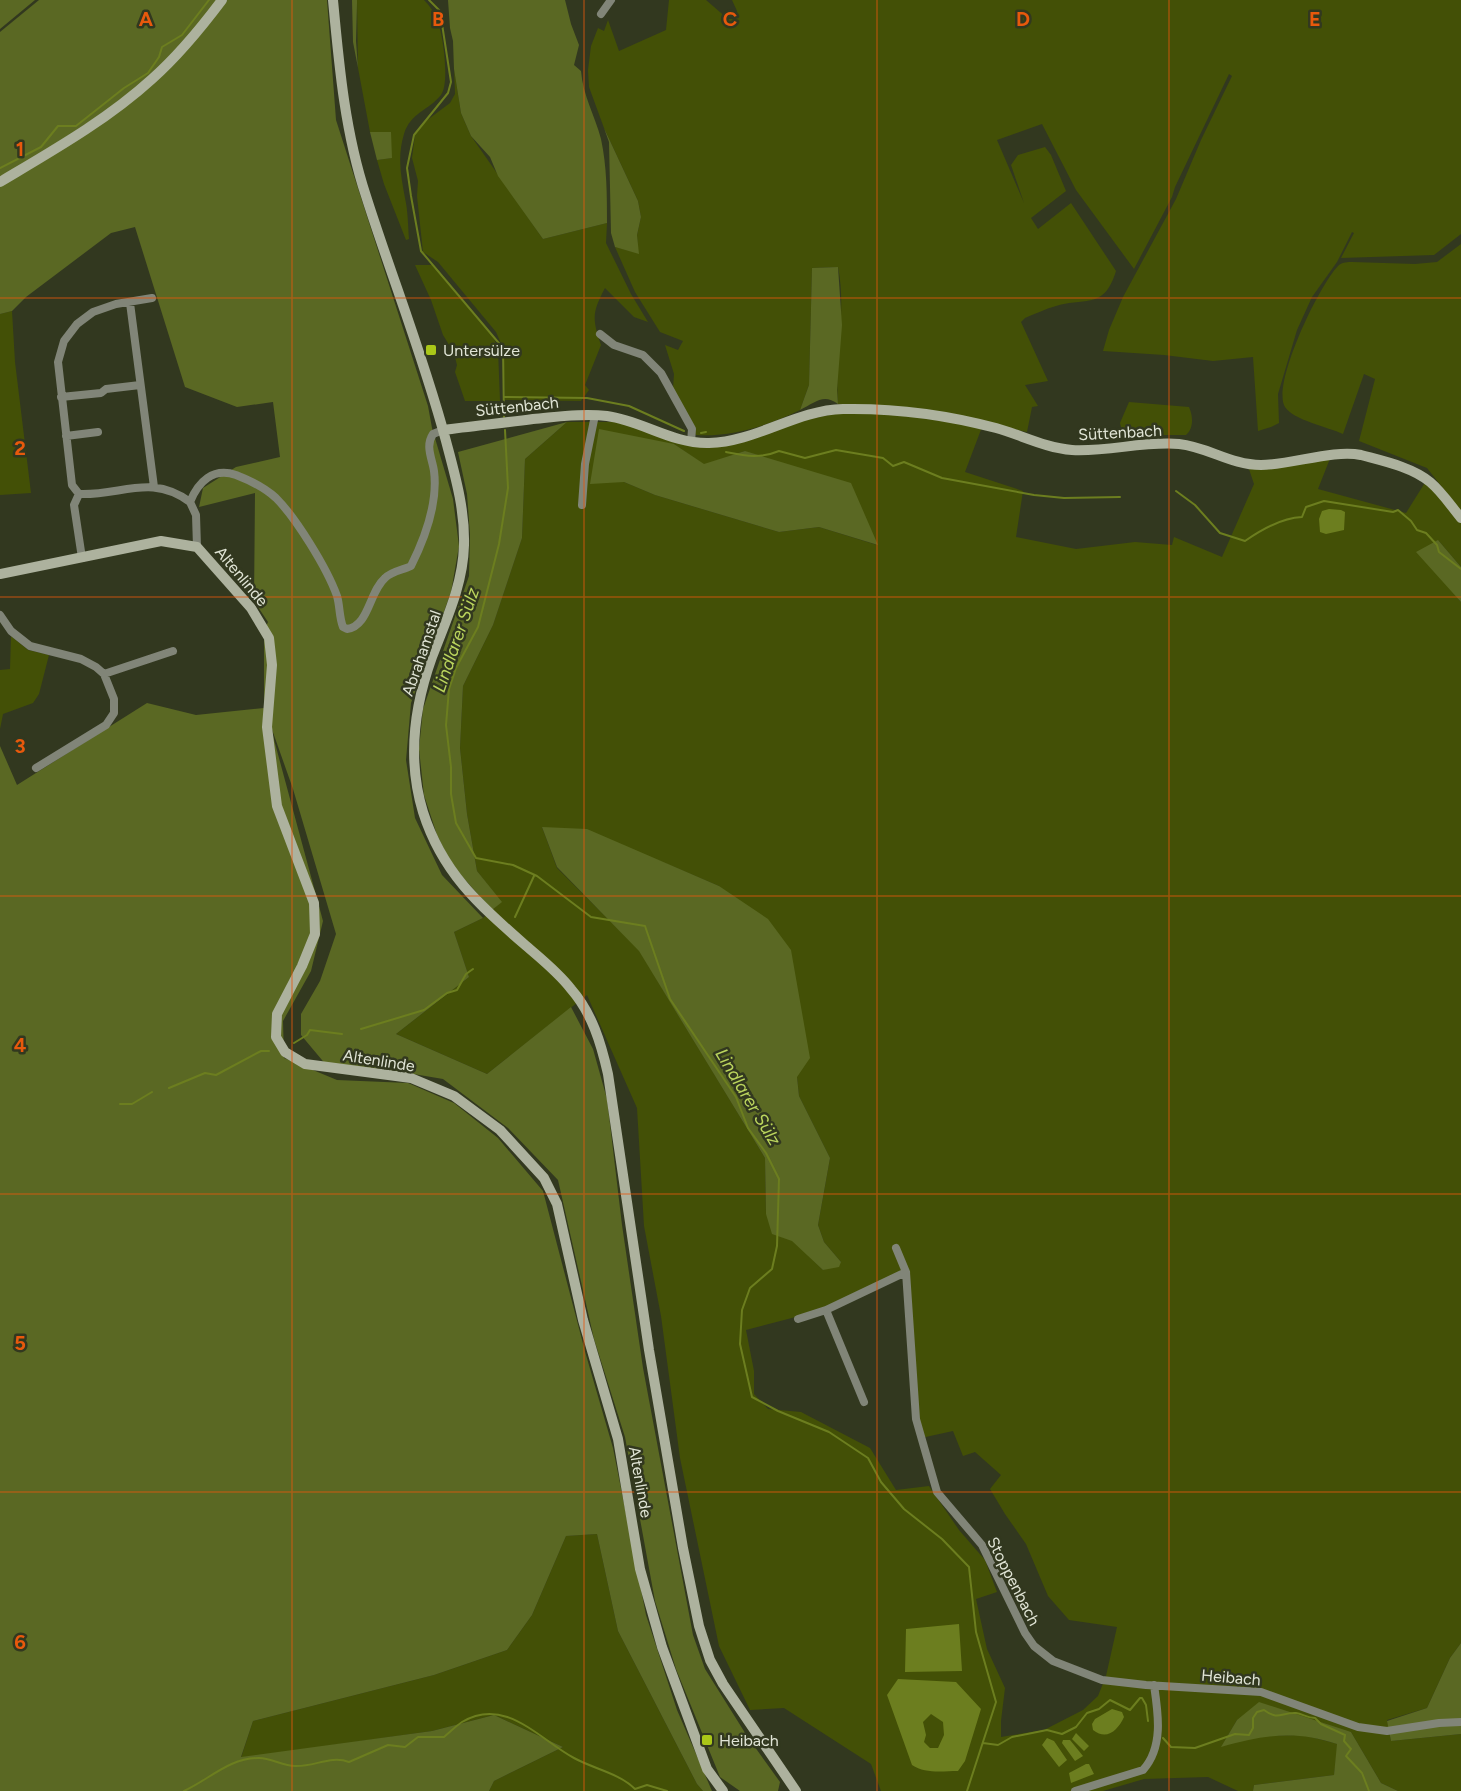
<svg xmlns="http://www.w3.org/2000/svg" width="1461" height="1791" viewBox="0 0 1461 1791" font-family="Figtree,sans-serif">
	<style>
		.green { fill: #435006; fill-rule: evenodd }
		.forest { fill: #5a6823 }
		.water { fill: #6c7e1f; fill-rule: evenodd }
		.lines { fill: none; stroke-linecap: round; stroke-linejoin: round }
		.stream { stroke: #6c7e1f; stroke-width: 2 }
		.street { stroke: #818578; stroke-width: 8 }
		.secondary { stroke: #adb29e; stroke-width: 10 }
		.grid { fill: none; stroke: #e8590c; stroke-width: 1.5; stroke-opacity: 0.55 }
		.poi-dot { fill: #aac718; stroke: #32381f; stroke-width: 2 }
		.labels { text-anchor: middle; stroke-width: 5; stroke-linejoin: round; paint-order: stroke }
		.poi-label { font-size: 16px; fill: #e1e5d6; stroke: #32381f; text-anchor: start }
		.street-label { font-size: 16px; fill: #e1e5d6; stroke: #32381f }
		.water-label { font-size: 18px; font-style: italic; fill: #bbd55d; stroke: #32381f }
		.grid-label { font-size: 20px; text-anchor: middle; font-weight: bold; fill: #e8590c; stroke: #32381f; stroke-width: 5; stroke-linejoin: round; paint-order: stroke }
	</style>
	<rect width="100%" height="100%" fill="#32381f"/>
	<path class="green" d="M357 0H424C429 5 434 12 437 19 443 33 450 83 441 95 428 111 411 112 404 134 397 157 401 176 405 198 408 211 408 226 409 239L406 240 384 184 377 160 391 158V133L370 132 358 68Z
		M669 0H706L728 19H735L737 11 732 0H1461V234L1434 255 1341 258 1354 233 1352 232 1337 262 1312 297 1297 330 1278 394 1279 423 1271 427 1258 431 1253 357 1213 361 1164 355 1103 351 1109 330 1123 297 1176 199 1201 140 1232 76 1229 74 1175 187 1172 197 1134 269 1076 190 1042 124 997 140 1024 203 1011 165 1018 155 1045 147 1051 155 1066 191 1031 218 1038 229 1071 203 1116 271C1104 310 1086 297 1056 306 1045 309 1035 314 1025 318L1021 322 1048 381 1025 385 1038 406 1032 407 1027 432 913 408 838 404C834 359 847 312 838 267L812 268 809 385 800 410C767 426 733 437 696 435L673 389 674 374 665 345 678 350 683 341 660 332 635 292 615 247 638 253 637 235 641 217 638 201 604 128 589 87 588 70 591 46 598 28 604 31 608 20 619 51 666 30Z
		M454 69 461 113 471 136 543 239 607 223 606 243 631 294 648 322 634 317 605 288C592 313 592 318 601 345L585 385 589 390 581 401 505 400 503 348 496 332 438 262 423 252 417 196 418 181 412 158 415 135 426 121 450 103 455 94Z
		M1461 244V511L1427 468 1359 441 1375 379 1364 374 1343 434C1328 427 1293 420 1285 407 1271 385 1320 283 1339 265 1343 262 1348 262 1352 262L1415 264 1437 262Z
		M415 265H434L493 336 498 349 500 401H465L455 372 457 365 454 353 443 335 431 300Z
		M12 311 15 362 31 493 0 495V314Z
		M1129 402 1189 407C1193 416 1194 428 1186 435H1128L1122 431 1120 423Z
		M859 409 982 427 965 472 1023 491 1016 537 1076 549 1135 542 1172 545 1174 537 1222 557 1254 484 1248 466 1331 456 1318 489 1406 513 1426 481 1461 520V567L1438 540 1459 600 1461 602V1643L1450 1658 1427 1708 1387 1720 1391 1741 1461 1734V1791H1398L1381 1783 1351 1732 1237 1720 1222 1746 1259 1736 1303 1735 1338 1744 1334 1775 1254 1785 1253 1791H1238L1208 1777 1144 1779 1103 1791H881L871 1764 784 1708 750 1710 719 1646 680 1458 661 1316 644 1226 637 1108 587 995 487 1074 396 1034 469 977 454 932 483 918 501 902 477 871 467 814 460 748 463 686 493 625 522 538 525 459 567 422H621L702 447 799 421ZM674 444 704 465 745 451 877 545 819 527 779 532 655 495 624 482ZM542 827 660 861 719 886 797 1077 799 1096 830 1158 818 1225 824 1242 841 1262 823 1270 766 1214 765 1158 639 950 557 868ZM906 1273 921 1438 953 1431 963 1456 975 1452 1001 1475 990 1489 1005 1514 1026 1544 1048 1596 1069 1620 1117 1627 1106 1676 1098 1696 1083 1710 1044 1730 1001 1737V1721L1005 1688 987 1649 976 1599 997 1592 985 1560 959 1530 929 1486 896 1490 870 1448 801 1412 768 1409 754 1394V1371L746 1330 838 1306Z
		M11 636 28 650 49 655 39 694 33 703 3 714 0 729V670L10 669Z
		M597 1534 618 1631 697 1784 703 1791H489L494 1781 563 1747 494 1715 432 1731 241 1758 253 1721 434 1675 507 1650 532 1615 566 1536Z"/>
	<path class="forest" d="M0 0H35L0 29Z
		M39 0H217C196 27 175 54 149 76 104 116 51 146 0 178V32Z
		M227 0H327L336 120 428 406 432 428 453 499 459 546 451 592 411 703 406 760 415 818 442 875 483 918 454 932 469 977 396 1034 487 1074 571 1007 593 1049 607 1099 622 1225 643 1368 693 1635 705 1669 747 1736 780 1782 778 1791H740L720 1777 676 1669 655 1601 625 1437 594 1339 558 1180 508 1128 443 1079 384 1069 327 1066 301 1035V1014L320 981 336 934 293 789 269 721 323 921 311 971 283 1021 284 1058 337 1080 408 1083 454 1103 498 1138 543 1191 586 1355 613 1448 646 1615 677 1710 712 1791H703L697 1784 618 1631 597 1534 566 1536 532 1615 507 1650 434 1675 253 1721 241 1757 432 1731 494 1715 563 1747 494 1781 489 1791H0V746L17 785 147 703 196 715 264 708V631L268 622 254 601 255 493 199 507 203 488 236 467 280 457 273 402 237 407 185 387 135 227 111 233 26 297 12 311 0 314V186L88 132 200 35Z
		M352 0H357V4L356 41 358 68 353 42Z
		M448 0H565L571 24 579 45 574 65 581 71C583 96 595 116 601 139 607 167 607 195 607 223L543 239 498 176 490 157 471 136 461 113 454 69 453 41 450 28Z
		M604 128 638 201 641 217 637 235 639 254 615 247 611 233 609 142Z
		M370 132H391L392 158 377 160Z
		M838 267 842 325 837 390 838 404C823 393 815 403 800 410L809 385 812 268Z
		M567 422 525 459 522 538 493 625 463 686 460 748 467 814 477 871 502 902 492 910 452 865 437 835 424 795 419 749 423 709 469 576 470 534 467 494 458 452Z
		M599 429 674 444 704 464 745 451 851 483 878 545 819 527 779 532 655 495 624 482 590 484Z
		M1438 540 1461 567V602L1416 552Z
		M542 827 587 829 719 886 768 919 791 950 810 1058 797 1077 799 1096 830 1158 818 1225 824 1242 841 1262 839 1267 823 1270 792 1241 772 1234 766 1214 765 1158 639 951 557 867Z
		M1461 1643V1734L1391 1741 1387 1721 1427 1708 1450 1658Z
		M1259 1702 1351 1732 1381 1783 1398 1791H1253L1254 1785 1334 1775 1337 1744C1295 1730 1264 1735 1221 1747L1237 1720Z"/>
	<path class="water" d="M1329 509 1341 510 1345 512 1344 530 1326 534 1320 532 1319 519 1322 511Z
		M959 1624 962 1671 905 1672 906 1629Z
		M898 1679 956 1682 981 1709 965 1761 958 1771C943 1771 925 1774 912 1765L887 1695ZM931 1714 943 1722 944 1735 938 1748H930L924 1742 926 1735 923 1722Z
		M1112 1709 1122 1712 1124 1717C1118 1730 1107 1741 1093 1730L1092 1724 1095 1719Z
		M1076 1733 1089 1746 1084 1751 1072 1739Z
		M1047 1738 1054 1741 1067 1760 1059 1767 1042 1745Z
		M1063 1740H1070L1083 1756 1075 1761 1062 1743Z
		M1086 1764H1089L1094 1774 1071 1783 1069 1773Z"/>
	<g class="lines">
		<path class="stream" d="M429 0 440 11 451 82 448 93 414 135 407 168 411 196 421 251 503 348 504 417
			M0 168 41 147 58 126H76L124 88 148 73 159 57 162 47 182 35 209 0
			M504 397 587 398 629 406 684 431
			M505 430 508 488 499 544 478 627 456 668 449 689 446 725 451 767V794L456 823 476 858 513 865 537 876 591 917 645 926 670 999 736 1097 748 1128 766 1153 779 1179 777 1246 772 1269 750 1288 742 1310 740 1344 752 1397 778 1411 829 1432 868 1458 881 1482 904 1509 942 1539 969 1567 976 1632 996 1702 967 1791
			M701 433 706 432
			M726 452C746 456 760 459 779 451L805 458 836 450 883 458 893 466 904 462 942 478 1034 495 1064 498 1120 497
			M1176 491 1195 505 1220 533 1245 541C1262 529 1281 518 1302 517L1306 507 1324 501 1393 512 1398 510 1411 521 1417 530 1426 533 1437 545 1439 552 1461 569
			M515 917 534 876
			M361 1029 424 1010 447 993 457 990 466 974 473 969
			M294 1043 307 1035 310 1030 342 1034
			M169 1088 205 1073 216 1075 261 1051H269
			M120 1104H132L152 1092
			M1163 1738 1171 1747 1195 1748 1235 1734 1249 1735 1253 1728V1718L1257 1712 1264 1710C1279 1721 1281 1712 1296 1713 1303 1714 1307 1718 1315 1718L1321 1724 1345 1735 1344 1741 1351 1749 1346 1756 1362 1773 1369 1791
			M983 1743 998 1745 1012 1737 1047 1730 1062 1734 1076 1727 1087 1713 1099 1709 1110 1700 1130 1710 1140 1698H1142L1146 1705 1148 1721
			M184 1791C210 1779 229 1758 259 1758 271 1758 283 1766 295 1766 314 1767 331 1755 349 1762L388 1745 405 1747 418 1737H444C450 1732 456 1726 462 1722 505 1696 539 1739 574 1758 594 1769 619 1773 635 1789L647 1785 667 1791"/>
		<path class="street" d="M601 14 611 0
			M152 298 116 304 93 312 77 324 64 341 58 362 72 485 79 494C121 496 151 473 190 502
			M130 303 154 487
			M600 334 614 345 643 355 661 373 692 429 691 442
			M61 397 101 393 106 389 140 385
			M66 436 98 432
			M79 494 74 505 82 558
			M582 505 585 464 595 415
			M197 547 196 515 190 502C198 482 213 467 236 475 249 480 265 488 276 498 296 518 327 568 337 596 340 606 339 617 343 627L347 629C369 626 369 592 385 578 392 571 403 570 411 566 425 538 438 502 434 471 432 458 425 446 433 434L443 430
			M0 615 11 631 30 646 81 659 96 667 104 674 114 699V713L106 725 36 768
			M104 674 173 651
			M896 1248 906 1272 916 1419 937 1492 982 1545 1025 1633 1034 1646 1053 1661 1102 1680 1146 1685 1261 1692 1358 1727 1387 1731 1439 1723 1461 1722
			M826 1310 864 1402
			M798 1319 826 1310 906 1272
			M1075 1791 1143 1770C1164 1747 1158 1712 1154 1685"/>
		<path class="secondary" d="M333 0C339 65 345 133 366 196 392 278 424 358 446 441 455 475 465 509 464 545 463 585 446 620 432 657 414 707 407 760 423 812 442 872 478 904 524 944 540 958 558 972 571 989 592 1013 601 1043 608 1074L649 1350 683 1548 699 1626 710 1660 723 1684 796 1791
			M0 182C52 151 107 120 152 79 179 55 201 28 222 0
			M443 430C473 426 503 423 533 419 557 417 582 413 607 416 643 421 672 444 709 443 756 442 796 410 843 409 893 408 947 415 996 428 1021 435 1046 448 1072 450 1108 452 1143 441 1179 444 1208 447 1231 465 1261 465 1291 465 1334 449 1361 455 1383 461 1412 467 1430 482 1442 492 1451 506 1461 518
			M0 574 161 541 197 547 251 608 269 638 272 665 267 727 277 806 314 903 315 934 302 966 277 1014 276 1037 285 1052 305 1064 411 1078 454 1096 500 1130 544 1178 557 1204 583 1320 618 1439 640 1569 662 1647 707 1769 723 1791"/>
	</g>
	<path class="grid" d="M292 0V1791M584 0V1791M877 0V1791M1169 0V1791M0 298H1461M0 597H1461M0 896H1461M0 1194H1461M0 1492H1461"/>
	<g class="poi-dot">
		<rect x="425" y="344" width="12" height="12" rx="3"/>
		<rect x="701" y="1734" width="12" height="12" rx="3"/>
	</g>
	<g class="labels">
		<g class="poi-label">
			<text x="443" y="356">Untersülze</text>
			<text x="719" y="1746">Heibach</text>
		</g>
		<g class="street-label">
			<text transform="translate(517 406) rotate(-6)" y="6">Süttenbach</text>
			<text transform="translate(1120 432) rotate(-3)" y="6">Süttenbach</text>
			<text transform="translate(242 576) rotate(50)" y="6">Altenlinde</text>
			<text transform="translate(421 653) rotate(-71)" y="6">Abrahamstal</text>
			<text transform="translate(379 1060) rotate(9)" y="6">Altenlinde</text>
			<text transform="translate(641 1482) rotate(80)" y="6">Altenlinde</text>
			<text transform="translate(1014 1581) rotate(63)" y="6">Stoppenbach</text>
			<text transform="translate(1231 1677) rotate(5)" y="6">Heibach</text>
		</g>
		<g class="water-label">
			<text transform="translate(456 640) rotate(-71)" y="6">Lindlarer Sülz</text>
			<text transform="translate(748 1097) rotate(59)" y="6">Lindlarer Sülz</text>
		</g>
	</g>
	<g class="grid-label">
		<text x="146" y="26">A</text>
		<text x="438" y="26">B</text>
		<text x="730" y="26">C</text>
		<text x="1023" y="26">D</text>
		<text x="1315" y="26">E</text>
		<text x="20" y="156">1</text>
		<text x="20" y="455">2</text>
		<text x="20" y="753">3</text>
		<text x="20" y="1052">4</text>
		<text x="20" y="1350">5</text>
		<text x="20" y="1649">6</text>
	</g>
</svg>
